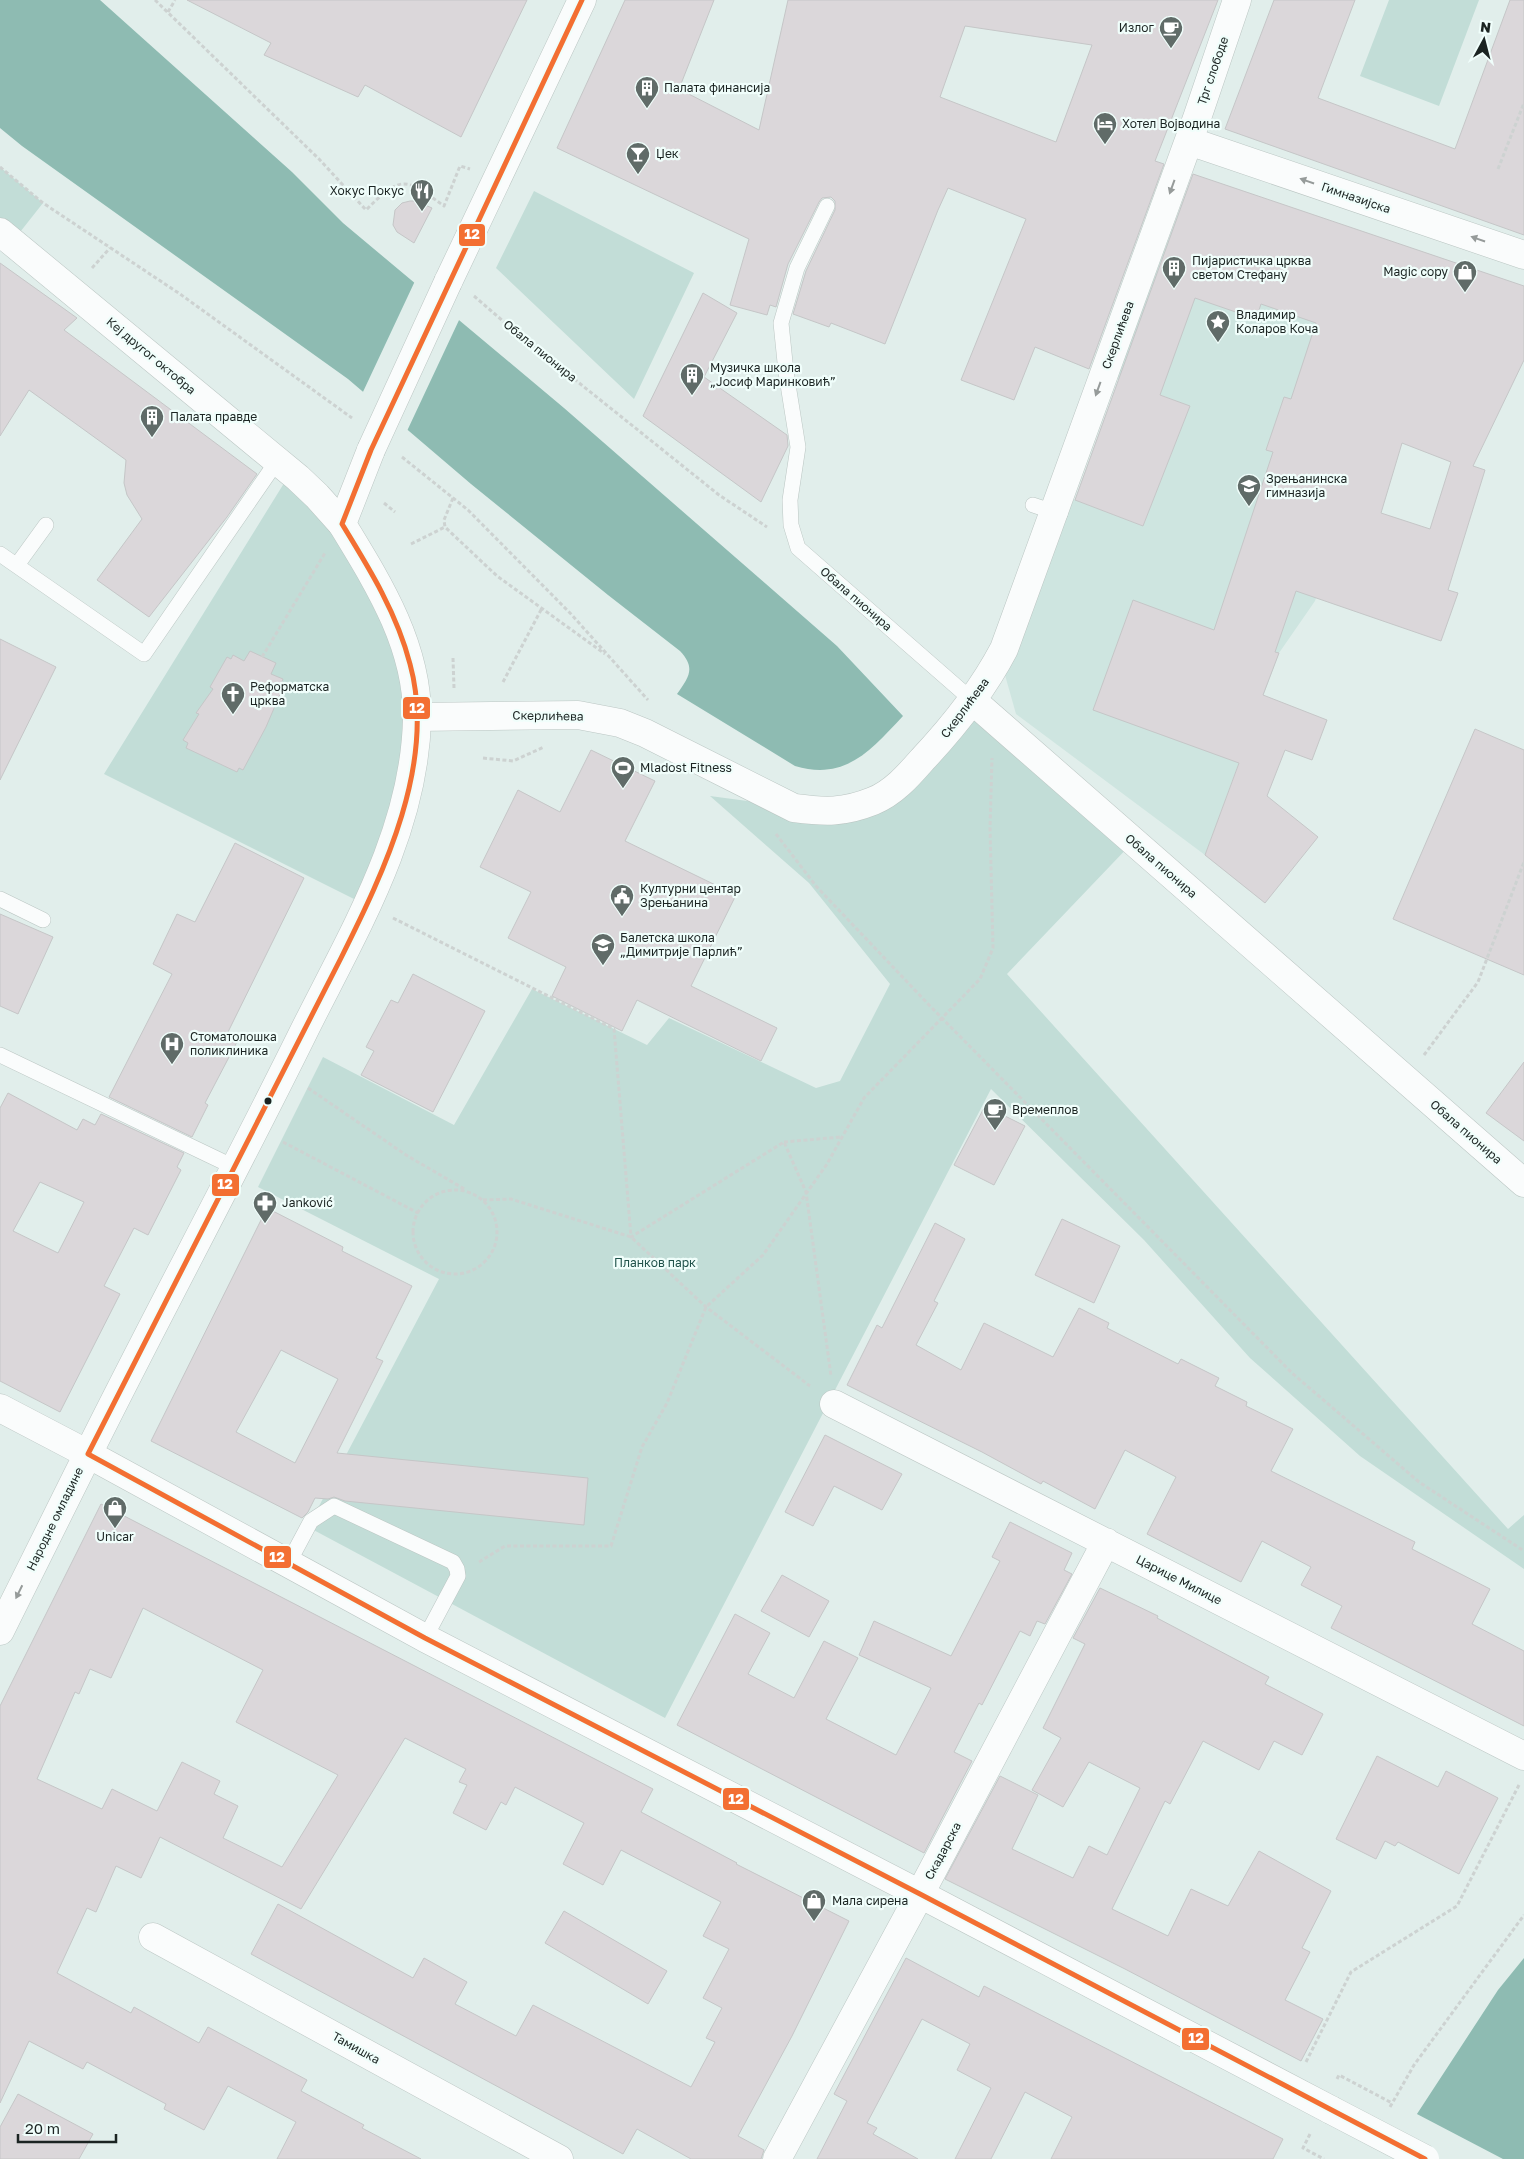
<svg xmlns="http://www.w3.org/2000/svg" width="1524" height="2159" viewBox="0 0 1524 2159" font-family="'Golos Text',sans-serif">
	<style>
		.built { fill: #cee5e0 }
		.green { fill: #c2ddd7 }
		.water { fill: #8ebbb2 }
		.pier { fill: #e1eeeb }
		.building { fill: #dbd7da; stroke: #c5c6c7; fill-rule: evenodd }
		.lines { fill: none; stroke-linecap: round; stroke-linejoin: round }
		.lane-casing { stroke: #bbc6c3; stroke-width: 16 }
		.street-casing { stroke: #bbc6c3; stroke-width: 29 }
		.secondary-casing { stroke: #bbc6c3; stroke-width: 29 }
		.path { stroke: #cdd2d1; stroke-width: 3; stroke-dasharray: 4 2.5; stroke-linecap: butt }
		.lane { stroke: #fafcfc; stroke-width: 15 }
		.street { stroke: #fafcfc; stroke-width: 28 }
		.secondary { stroke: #fafcfc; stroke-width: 28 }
		.secondary-bridge-casing { stroke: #bbc6c3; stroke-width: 29; stroke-linecap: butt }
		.secondary-bridge { stroke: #fafcfc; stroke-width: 28 }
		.bus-1-casing { stroke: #f0fefb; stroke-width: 9 }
		.bus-1 { stroke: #f36f32; stroke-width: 5 }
		.oneway { fill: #969b9a }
		.bus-dot { fill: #1b2422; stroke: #f0fefb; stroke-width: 2 }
		.labels { text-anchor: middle; stroke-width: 4.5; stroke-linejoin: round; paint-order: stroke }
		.poi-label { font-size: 12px; fill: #1b2422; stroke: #f0fefb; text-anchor: start }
		.street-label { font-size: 12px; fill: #1b2422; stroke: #f0fefb }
		.park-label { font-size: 12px; fill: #21534b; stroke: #f0fefb }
		.line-badge { stroke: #f0fefb; stroke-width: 2 }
		.badge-label { font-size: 14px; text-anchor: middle; font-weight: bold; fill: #fff }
	</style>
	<rect width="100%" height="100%" fill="#e1eeeb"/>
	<path class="built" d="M1193 174 1307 214 1363 460 1315 601 1279 653 1205 855 1016 714 1005 675 1070 498 1143 526 1190 406 1116 378Z"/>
	<path class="green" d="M1389 0H1479L1439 106 1360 76Z
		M0 167 43 203 13 241 0 232Z
		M534 191 694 273 634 399 496 268Z
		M286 480 373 574 417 717 366 905 104 774Z
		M973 701 1133 842 1007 974 1508 1529 1524 1515V1569L1360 1456 1250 1358 1144 1240 991 1089 665 1718 308 1527 439 1279 258 1187 323 1057 454 1125 532 989 647 1045 669 1018 816 1088 840 1081 890 984 809 883 710 796 828 812 860 806Z"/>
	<path class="water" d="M0 0H100L292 172 343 223 564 408 837 646 903 716C871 750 846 781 795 766L677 694C689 677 696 668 680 651L608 595 471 484 348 379 22 146 0 128Z
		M1524 1958V2159H1394L1415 2117 1498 1990Z"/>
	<path class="pier" d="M415 281 460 318 407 431 362 394Z
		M1415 2113 1503 2159H1392Z"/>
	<path class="building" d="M187 0H527L461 137 365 85 358 97 264 55 271 43Z
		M625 0H714L679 89 759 130 788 0H1218L1155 161 1164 164 1089 369 1035 347 1014 400 961 380 1026 219 948 188 938 210 885 344 831 323 829 327 793 314 806 271 835 210V201L831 197 822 198 819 202 788 264 776 307 770 305 767 315 730 305 749 239 557 148ZM965 26 1092 45 1056 142 940 97Z
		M1274 0H1355L1318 98 1455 149 1510 0H1524V235L1225 129Z
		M1193 174 1524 286V360L1473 466 1485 470 1448 590 1458 593 1441 641 1296 591 1275 652 1279 653 1263 695 1327 720 1312 760 1285 750 1267 796 1318 837 1265 903 1205 855 1239 763 1093 710 1133 600 1214 630 1273 452 1266 450 1284 397 1291 399 1316 323 1261 304 1256 319 1195 298 1160 395 1190 406 1143 526 1075 500ZM1402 443 1451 462 1430 529 1381 513Z
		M410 201H416L432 208 414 243 397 232 393 225 395 210 402 203Z
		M0 263 77 318 64 330 257 474 227 517 149 617 97 580 142 519 127 495 124 483 126 460 29 390 0 436Z
		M703 293 737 313 704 377 787 435 788 446 761 502 643 416Z
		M0 639 56 667 0 780Z
		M250 651 276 663 271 674 283 679 281 684 284 685 266 727 243 770 239 768 237 772 186 748 188 743 183 740 199 714 196 713 213 689 210 687 227 657 231 659 233 655 244 661Z
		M1475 729 1524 750V975L1393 919Z
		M591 750 655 781 625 841 736 895 691 986 777 1028 761 1061 637 1000 622 1031 552 996 566 967 508 938 531 892 480 867 518 790 560 812Z
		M235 843 304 878 228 1032 239 1038 205 1103 208 1105 192 1137 109 1097 172 974 153 964 177 914 195 922Z
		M0 914 53 937 18 1014 0 1006Z
		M413 974 485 1011 433 1112 361 1075 374 1051 366 1047 391 1000 398 1003Z
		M1524 1062V1141L1486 1113Z
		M8 1093 77 1130 83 1119 95 1125 101 1114 184 1153 177 1167 181 1170 148 1235 134 1228 104 1286 120 1294 60 1412 0 1381V1108ZM40 1182 84 1202 58 1253 13 1231Z
		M985 1106 1025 1126 994 1185 954 1165Z
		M267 1208 343 1247 342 1251 412 1286 376 1358 383 1361 337 1453 588 1478 584 1525 345 1501 334 1497 328 1499 315 1498 308 1512 302 1518 151 1441ZM281 1350 338 1379 295 1463 236 1432Z
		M1062 1219 1120 1246 1094 1303 1035 1275Z
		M935 1223 965 1239 934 1301 938 1303 916 1345 961 1370 984 1323 1053 1357 1079 1308 1109 1323 1107 1328 1178 1364 1181 1359 1219 1378 1215 1386 1247 1402 1246 1406 1293 1429 1271 1471 1415 1542 1412 1549 1490 1589 1472 1624 1524 1651V1726L1331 1628 1342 1606 1301 1585 1311 1567 1262 1541 1241 1582 1147 1534 1176 1477 1125 1450 1095 1509 1043 1481 1041 1484 982 1452 847 1385 877 1325 882 1328Z
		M825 1435 902 1474 882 1510 834 1486 813 1526 785 1512Z
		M101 1504 653 1789 641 1812 737 1863 736 1864 849 1921 792 2036 738 2136 764 2150 761 2159H691L637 2129 623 2154 251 1954 278 1904 413 1978 424 1958 467 1982 455 2004 516 2036 533 2005 691 2087 715 2042 706 2038 722 2008 703 1998 729 1949 703 1936 721 1902 621 1850 603 1885 563 1864 584 1823 515 1787 506 1805 501 1802 486 1830 453 1813 467 1785 459 1782 466 1769 405 1738 301 1909 160 1837 141 1878 116 1866 96 1912 87 1908 57 1973 131 2013 134 2007 199 2043 208 2027 307 2080 301 2091 364 2125 362 2128 421 2159H277L296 2122 228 2086 204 2130 164 2109 166 2104 87 2062 83 2069 29 2041 0 2103V1706ZM143 1608 263 1670 236 1722 338 1775 282 1867 223 1838 238 1806 214 1794 220 1781 182 1762 157 1811 112 1789 102 1809 37 1779 75 1692 79 1694 90 1669 111 1678Z
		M1010 1522 1072 1553 1064 1570 1072 1574 1045 1624 1037 1621 1030 1636 1020 1631 982 1705 979 1703 954 1752 972 1761 924 1853 677 1725 735 1614 770 1633 748 1674 794 1698 824 1641 858 1658 826 1719 896 1755 931 1688 859 1655 874 1621 951 1656 1000 1561 992 1557Z
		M782 1575 829 1601 809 1637 761 1611Z
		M1100 1588 1158 1616 1157 1618 1269 1677 1265 1684 1323 1714 1302 1755 1274 1741 1259 1770 1203 1741 1170 1804 1165 1801 1112 1909 1168 1936 1191 1889 1228 1906 1259 1851 1331 1891 1302 1948 1310 1952 1285 2000 1323 2019 1301 2061 1125 1969 945 1879 1000 1776 1038 1795 1012 1849 1073 1878 1089 1846 1107 1855 1140 1788 1089 1762 1063 1807 1032 1790 1061 1738 1043 1728 1085 1644 1073 1638Z
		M1377 1756 1438 1787 1446 1771 1498 1798 1459 1874 1398 1842 1395 1846 1385 1841 1376 1859 1336 1839Z
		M564 1911 667 1971 648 2004 545 1943Z
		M906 1958 979 1997 984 1986 1283 2139 1273 2159H1051L1072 2117 1025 2092 991 2159H955L991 2088 957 2070 970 2044 922 2019 867 2123 877 2128 873 2134 918 2159H817L847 2101 834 2094Z
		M18 2094 93 2134 79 2159H0V2127Z"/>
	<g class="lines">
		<g class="lane-casing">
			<path id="lane" d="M827 206 797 268 781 323 786 372 798 447 790 500 791 525 798 548 973 701
				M1033 505 1060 514
				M0 554 144 654 277 461
				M17 565 46 525
				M0 899 43 920
				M0 1055 236 1168
				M288 1564 311 1521 334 1506 453 1562 457 1569 458 1576 425 1638"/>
		</g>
		<g class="street-casing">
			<path id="street" d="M1189 141 1524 255
				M0 232 298 478 317 496 342 524
				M973 701 1524 1183
				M417 717 578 715 620 723 645 733 794 808C825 812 843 813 873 801 893 793 908 776 922 760 954 726 982 691 1004 649L1197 118 1237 0
				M834 1404 1524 1756
				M0 1408 88 1454 0 1631
				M920 1894 1106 1542
				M153 1937 559 2159"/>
		</g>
		<g class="secondary-casing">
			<path id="secondary" d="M448 282 582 0
				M371 450 342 524C378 583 418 646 417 718 415 832 352 934 303 1033 233 1175 158 1313 88 1454L425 1638 920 1894 1331 2110
				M777 2159 920 1894"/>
		</g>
		<path class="path" d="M155 0 319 159 366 210C402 174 405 178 444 206L460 166 470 169
			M168 12 175 0
			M0 167 43 203 180 294 352 418
			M1498 169 1524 103
			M92 268 110 248
			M474 296 518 334 719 495 767 527
			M402 457 468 510 571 614 648 700
			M453 498 444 520 445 527 497 576 605 654
			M384 503 395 512
			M411 544 445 527
			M262 657 325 553
			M453 658 454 688
			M503 682 542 608
			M483 758 513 761 544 747
			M776 834 816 886 930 1006 1292 1373 1419 1482 1524 1551
			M393 918 614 1029 631 1237 784 1142 806 1192 831 1376
			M1424 1055 1478 982 1524 862
			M308 1088 406 1155 466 1190
			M283 1142 418 1213
			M784 1142 841 1137
			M413 1232a42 42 0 1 1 84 0a42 42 0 1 1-84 0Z
			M483 1200 511 1199 631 1237 706 1307 810 1386
			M479 1562 505 1546H611L642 1447 667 1403 706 1307 763 1255 827 1164 864 1098 980 979 993 948 990 828 992 758
			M1306 2062 1351 1972 1457 1906 1519 1785
			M1337 2079 1339 2075 1392 2103
			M1390 2107 1414 2065 1524 1915
			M1310 2134 1303 2148 1324 2159"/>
		<use href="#lane" class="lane"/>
		<use href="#street" class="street"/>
		<use href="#secondary" class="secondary"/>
		<g class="secondary-bridge-casing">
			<path id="secondary-bridge" d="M371 450 448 282
				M1331 2110 1425 2159"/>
		</g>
		<use href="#secondary-bridge" class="secondary-bridge"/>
		<g class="bus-1-casing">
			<path id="bus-1" d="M582 0 371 450 342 524C369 568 397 613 410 664 437 762 384 872 341 958L88 1454 425 1638 920 1894 1425 2159"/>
		</g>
		<use href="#bus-1" class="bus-1"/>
	</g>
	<defs><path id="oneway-solid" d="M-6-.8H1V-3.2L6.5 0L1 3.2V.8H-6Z" transform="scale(1.25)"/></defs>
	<g class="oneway">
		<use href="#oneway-solid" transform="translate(1307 181) rotate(-161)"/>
		<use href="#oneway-solid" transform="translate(1172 187) rotate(110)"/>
		<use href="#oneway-solid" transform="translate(1478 239) rotate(-161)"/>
		<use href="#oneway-solid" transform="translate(1098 389) rotate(110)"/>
		<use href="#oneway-solid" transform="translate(19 1592) rotate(116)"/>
	</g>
	<defs>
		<g id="cafe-pin" transform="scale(1.25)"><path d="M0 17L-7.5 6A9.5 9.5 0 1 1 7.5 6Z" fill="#606b68" stroke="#f0fefb"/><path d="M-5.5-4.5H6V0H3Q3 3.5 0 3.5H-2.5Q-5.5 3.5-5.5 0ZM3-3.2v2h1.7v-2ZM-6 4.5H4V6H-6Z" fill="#fff"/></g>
		<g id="building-pin" transform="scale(1.25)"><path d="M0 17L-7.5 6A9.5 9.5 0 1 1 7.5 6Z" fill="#606b68" stroke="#f0fefb"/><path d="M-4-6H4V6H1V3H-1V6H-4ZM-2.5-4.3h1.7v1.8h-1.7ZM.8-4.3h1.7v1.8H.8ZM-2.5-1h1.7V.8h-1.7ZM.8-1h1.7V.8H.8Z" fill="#fff"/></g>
		<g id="hotel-pin" transform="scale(1.25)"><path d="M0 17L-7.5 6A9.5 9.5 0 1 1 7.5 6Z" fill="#606b68" stroke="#f0fefb"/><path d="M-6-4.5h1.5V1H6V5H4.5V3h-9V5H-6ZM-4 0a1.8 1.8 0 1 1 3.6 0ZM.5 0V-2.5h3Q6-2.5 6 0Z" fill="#fff"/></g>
		<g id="bar-pin" transform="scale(1.25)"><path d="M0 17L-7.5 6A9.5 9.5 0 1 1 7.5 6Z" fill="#606b68" stroke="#f0fefb"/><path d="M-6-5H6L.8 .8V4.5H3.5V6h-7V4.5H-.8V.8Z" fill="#fff"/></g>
		<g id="restaurant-pin" transform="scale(1.25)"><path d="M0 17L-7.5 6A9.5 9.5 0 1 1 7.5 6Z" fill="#606b68" stroke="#f0fefb"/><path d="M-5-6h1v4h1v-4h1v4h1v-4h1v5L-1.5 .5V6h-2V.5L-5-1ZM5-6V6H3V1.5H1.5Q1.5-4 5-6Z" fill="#fff"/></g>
		<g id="shop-pin" transform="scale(1.25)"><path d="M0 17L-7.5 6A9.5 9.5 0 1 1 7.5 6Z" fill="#606b68" stroke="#f0fefb"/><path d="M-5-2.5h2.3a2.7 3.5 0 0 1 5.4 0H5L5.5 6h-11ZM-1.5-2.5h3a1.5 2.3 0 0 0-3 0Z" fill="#fff"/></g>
		<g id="sight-pin" transform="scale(1.25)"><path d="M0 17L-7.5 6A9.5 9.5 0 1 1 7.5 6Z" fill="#606b68" stroke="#f0fefb"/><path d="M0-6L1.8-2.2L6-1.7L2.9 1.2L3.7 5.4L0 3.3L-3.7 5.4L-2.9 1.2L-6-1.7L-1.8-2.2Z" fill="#fff"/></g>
		<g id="school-pin" transform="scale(1.25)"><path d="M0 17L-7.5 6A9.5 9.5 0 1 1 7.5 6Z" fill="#606b68" stroke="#f0fefb"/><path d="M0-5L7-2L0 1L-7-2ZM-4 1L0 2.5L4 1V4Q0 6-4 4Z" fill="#fff"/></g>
		<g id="church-pin" transform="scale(1.25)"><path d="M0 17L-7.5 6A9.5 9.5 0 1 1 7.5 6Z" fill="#606b68" stroke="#f0fefb"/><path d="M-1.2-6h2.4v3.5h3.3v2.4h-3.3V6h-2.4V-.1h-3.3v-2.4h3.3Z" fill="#fff"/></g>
		<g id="stadium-pin" transform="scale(1.25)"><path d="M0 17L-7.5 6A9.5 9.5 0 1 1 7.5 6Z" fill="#606b68" stroke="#f0fefb"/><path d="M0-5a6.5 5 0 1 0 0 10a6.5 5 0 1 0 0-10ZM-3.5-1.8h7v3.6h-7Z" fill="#fff"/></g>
		<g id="civic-pin" transform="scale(1.25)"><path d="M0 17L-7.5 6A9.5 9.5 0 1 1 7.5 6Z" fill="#606b68" stroke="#f0fefb"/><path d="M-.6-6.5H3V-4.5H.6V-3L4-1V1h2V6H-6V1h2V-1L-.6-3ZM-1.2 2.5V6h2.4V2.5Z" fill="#fff"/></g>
		<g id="hospital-pin" transform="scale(1.25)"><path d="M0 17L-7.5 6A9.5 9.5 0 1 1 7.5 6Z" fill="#606b68" stroke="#f0fefb"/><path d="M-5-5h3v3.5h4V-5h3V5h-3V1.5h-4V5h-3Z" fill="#fff"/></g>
		<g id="pharmacy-pin" transform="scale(1.25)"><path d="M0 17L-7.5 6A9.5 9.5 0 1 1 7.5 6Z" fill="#606b68" stroke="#f0fefb"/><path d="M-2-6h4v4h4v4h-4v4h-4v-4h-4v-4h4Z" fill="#fff"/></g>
	</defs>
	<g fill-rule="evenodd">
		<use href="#cafe-pin" x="1171" y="28"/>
		<use href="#building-pin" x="647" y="88"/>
		<use href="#hotel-pin" x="1105" y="124"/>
		<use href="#bar-pin" x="638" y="154"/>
		<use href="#restaurant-pin" x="422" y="191"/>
		<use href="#building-pin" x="1174" y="268"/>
		<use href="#shop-pin" x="1465" y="272"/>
		<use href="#sight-pin" x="1218" y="322"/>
		<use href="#building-pin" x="692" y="375"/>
		<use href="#building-pin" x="152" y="417"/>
		<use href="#school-pin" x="1249" y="486"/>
		<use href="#church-pin" x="233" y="694"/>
		<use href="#stadium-pin" x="623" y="768"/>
		<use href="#civic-pin" x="622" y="896"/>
		<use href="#school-pin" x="603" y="945"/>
		<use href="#hospital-pin" x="172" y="1044"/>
		<use href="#cafe-pin" x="995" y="1110"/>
		<use href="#pharmacy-pin" x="265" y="1203"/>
		<use href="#shop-pin" x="115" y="1508"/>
		<use href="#shop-pin" x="814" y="1901"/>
	</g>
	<circle class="bus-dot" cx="268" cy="1101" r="4.5"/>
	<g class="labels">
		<g class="poi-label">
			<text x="1154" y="32" text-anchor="end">Излог</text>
			<text x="664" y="92">Палата финансија</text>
			<text x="1122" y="128">Хотел Војводина</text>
			<text x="656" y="158">Џек</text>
			<text x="404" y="195" text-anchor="end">Хокус Покус</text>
			<text x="1192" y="265">Пијаристичка црква<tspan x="1192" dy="14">светом Стефану</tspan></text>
			<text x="1448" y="276" text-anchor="end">Magic copy</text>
			<text x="1236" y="319">Владимир<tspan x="1236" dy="14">Коларов Коча</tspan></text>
			<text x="710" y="372">Музичка школа<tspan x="710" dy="14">„Јосиф Маринковић”</tspan></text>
			<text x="170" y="421">Палата правде</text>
			<text x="1266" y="483">Зрењанинска<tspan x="1266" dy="14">гимназија</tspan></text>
			<text x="250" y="691">Реформатска<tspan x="250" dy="14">црква</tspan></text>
			<text x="640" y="772">Mladost Fitness</text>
			<text x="640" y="893">Културни центар<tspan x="640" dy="14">Зрењанина</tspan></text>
			<text x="620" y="942">Балетска школа<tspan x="620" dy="14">„Димитрије Парлић”</tspan></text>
			<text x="190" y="1041">Стоматолошка<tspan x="190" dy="14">поликлиника</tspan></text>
			<text x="1012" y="1114">Времеплов</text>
			<text x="282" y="1207">Janković</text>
			<text x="115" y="1541" text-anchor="middle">Unicar</text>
			<text x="832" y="1905">Мала сирена</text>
		</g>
		<g class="street-label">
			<text transform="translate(1213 71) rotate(-71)" y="4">Трг слободе</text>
			<text transform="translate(1356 198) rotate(19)" y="4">Гимназијска</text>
			<text transform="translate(1118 335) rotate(-70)" y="4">Скерлићева</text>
			<text transform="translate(540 351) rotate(39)" y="4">Обала пионира</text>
			<text transform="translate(151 356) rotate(40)" y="4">Кеј другог октобра</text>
			<text transform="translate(856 599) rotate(41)" y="4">Обала пионира</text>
			<text transform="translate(965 708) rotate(-53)" y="4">Скерлићева</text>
			<text transform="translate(548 716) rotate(1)" y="4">Скерлићева</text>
			<text transform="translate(1161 866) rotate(41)" y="4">Обала пионира</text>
			<text transform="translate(1466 1132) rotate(41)" y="4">Обала пионира</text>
			<text transform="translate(55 1519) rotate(-64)" y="4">Народне омладине</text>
			<text transform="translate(1179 1580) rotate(27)" y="4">Царице Милице</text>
			<text transform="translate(943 1851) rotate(-62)" y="4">Скадарска</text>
			<text transform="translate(356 2048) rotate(29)" y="4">Тамишка</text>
		</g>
		<g class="park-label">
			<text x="655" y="1267">Планков парк</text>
		</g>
	</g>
	<g class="line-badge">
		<rect x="458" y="223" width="28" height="24" rx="5" fill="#f36f32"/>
		<rect x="402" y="696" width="29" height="24" rx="5" fill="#f36f32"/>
		<rect x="211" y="1173" width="29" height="24" rx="5" fill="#f36f32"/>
		<rect x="263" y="1545" width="29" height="24" rx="5" fill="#f36f32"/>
		<rect x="722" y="1787" width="28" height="24" rx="5" fill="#f36f32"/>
		<rect x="1181" y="2027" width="29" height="24" rx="5" fill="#f36f32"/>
	</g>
	<g class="badge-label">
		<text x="472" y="239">12</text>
		<text x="417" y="713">12</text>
		<text x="225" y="1189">12</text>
		<text x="277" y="1562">12</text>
		<text x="736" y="1804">12</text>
		<text x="1196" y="2043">12</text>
	</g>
	<g transform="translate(1484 40) rotate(7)" stroke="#f0fefb" stroke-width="4" paint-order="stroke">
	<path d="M0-4L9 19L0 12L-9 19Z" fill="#1b2422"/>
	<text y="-8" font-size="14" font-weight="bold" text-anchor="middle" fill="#1b2422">N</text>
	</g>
	<path d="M18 2134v8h98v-8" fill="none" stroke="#1b2422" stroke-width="2.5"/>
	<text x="25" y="2134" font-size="15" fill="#1b2422" stroke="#f0fefb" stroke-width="4" paint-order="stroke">20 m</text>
</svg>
